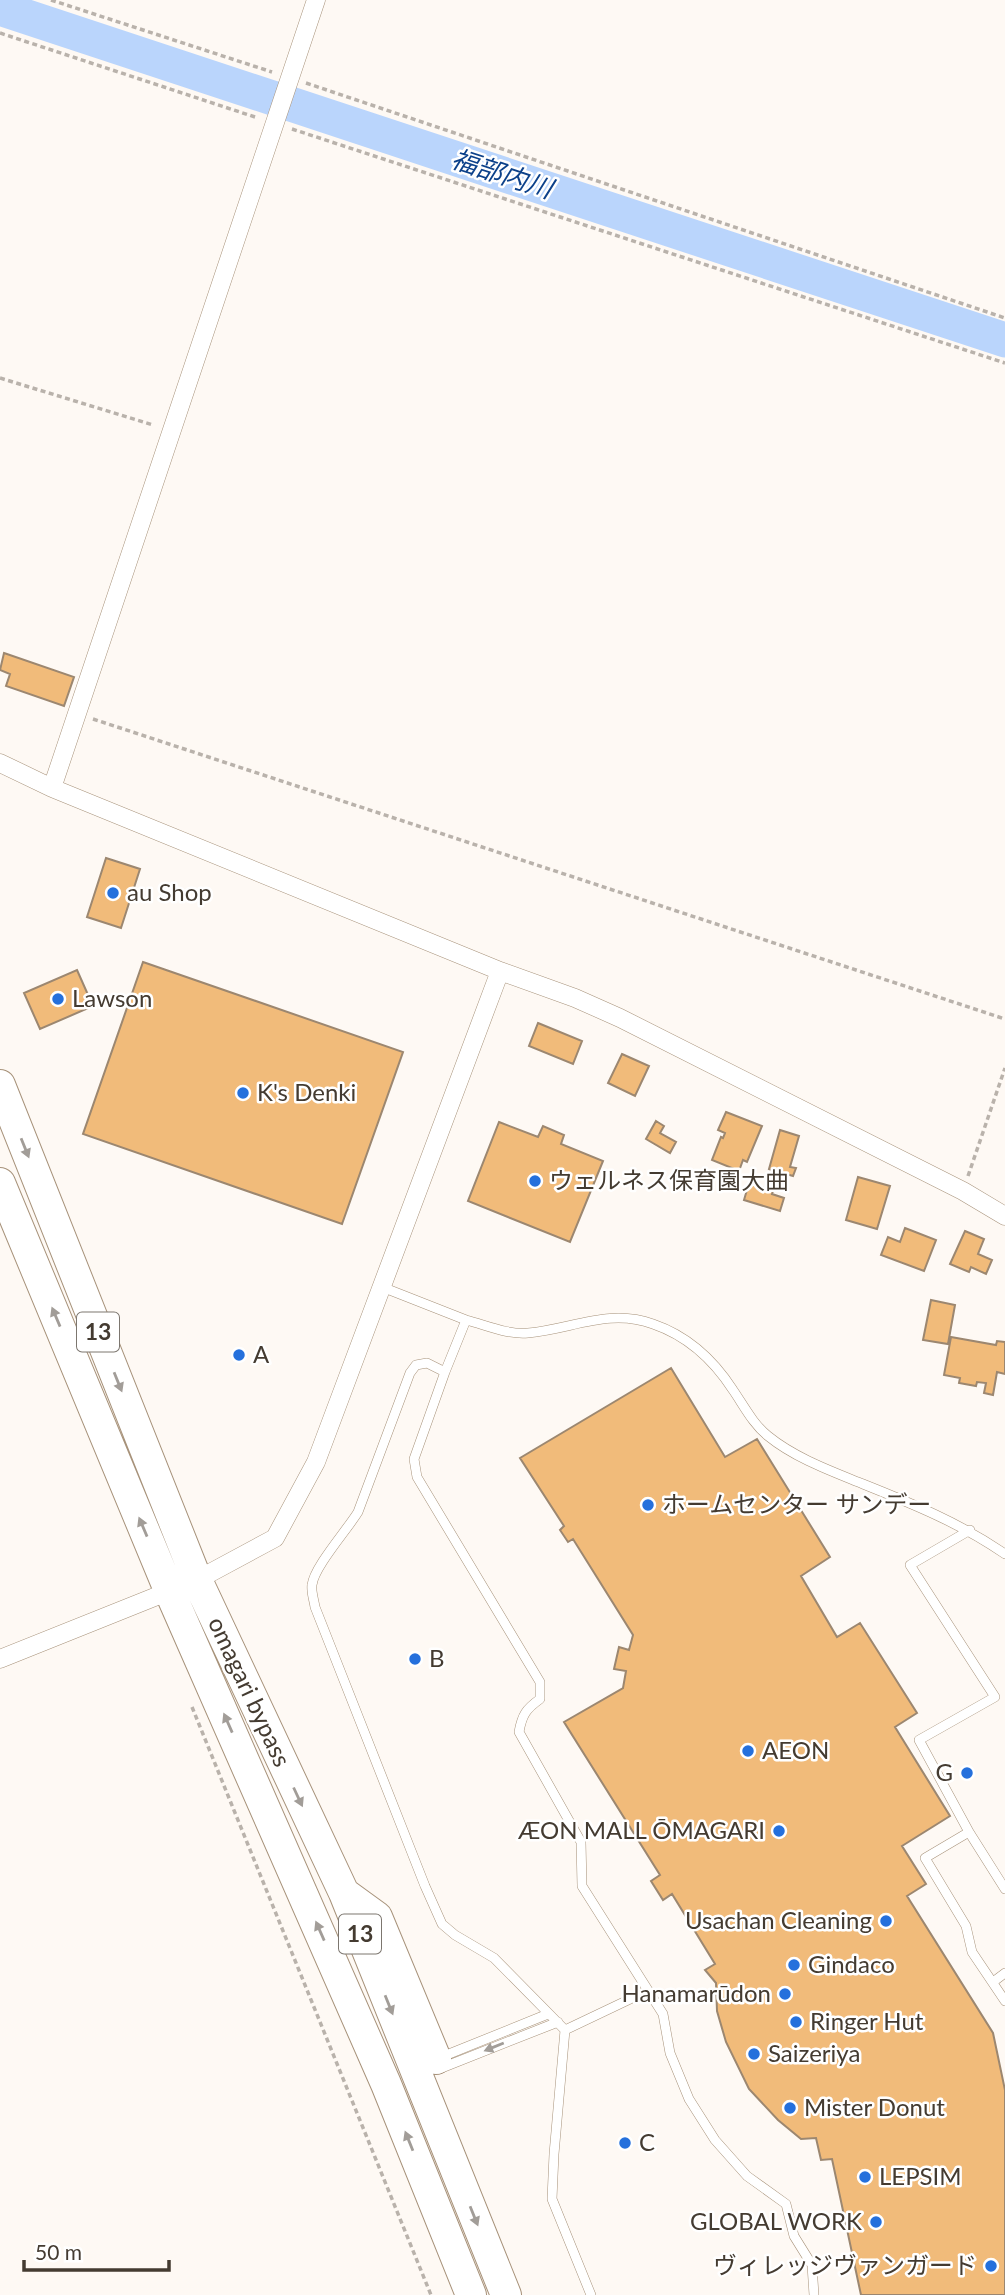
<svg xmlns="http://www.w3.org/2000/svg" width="1005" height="2295" viewBox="0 0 1005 2295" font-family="Lato,'Noto Sans JP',sans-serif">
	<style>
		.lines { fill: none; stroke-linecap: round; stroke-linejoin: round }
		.river { stroke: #bad5fc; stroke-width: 35 }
		.building { fill: #f1bb7a; stroke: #9c8770; stroke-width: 2 }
		.service-casing { stroke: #a7927a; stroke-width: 10 }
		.minor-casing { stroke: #a7927a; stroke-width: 19 }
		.trunk-casing { stroke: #a7927a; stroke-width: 32 }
		.path { stroke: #b9b2ab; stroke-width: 3.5; stroke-dasharray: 5 3.5; stroke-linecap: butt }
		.service { stroke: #fff; stroke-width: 9 }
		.minor { stroke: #fff; stroke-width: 18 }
		.trunk { stroke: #fff; stroke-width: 30 }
		.oneway { fill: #a29d98 }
		.poi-dot { fill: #2570dc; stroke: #fff; stroke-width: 2.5 }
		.labels { text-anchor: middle; stroke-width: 5; stroke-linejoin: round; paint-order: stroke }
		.shield { fill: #fff; stroke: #7c766f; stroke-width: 2 }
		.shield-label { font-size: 23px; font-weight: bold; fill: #443b31 }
		.poi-label { font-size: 24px; fill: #443b31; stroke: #fff; text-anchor: start }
		.street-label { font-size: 24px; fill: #443b31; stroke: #fff }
		.water-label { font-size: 26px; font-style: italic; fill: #0c418a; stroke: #fff }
	</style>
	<rect width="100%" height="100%" fill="#fef9f4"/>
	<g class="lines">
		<path class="river" d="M0 8 1005 340"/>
	</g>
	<path class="building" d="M4 653 74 677 64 706 6 686 10 674 0 670Z
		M106 858 140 869 121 928 87 917Z
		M143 962 403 1052 342 1224 83 1134Z
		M77 970 93 1006 40 1029 24 993Z
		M538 1023 582 1041 573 1064 529 1046Z
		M622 1054 649 1066 635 1096 608 1083Z
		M726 1112 762 1126 747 1162 743 1160 739 1171 712 1160 721 1137 723 1138 725 1133 718 1130Z
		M656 1121 664 1126 660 1133 676 1142 670 1153 646 1139Z
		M499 1122 538 1137 543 1126 564 1135 561 1144 603 1161 570 1242 468 1201Z
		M780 1130 799 1136 790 1167 796 1168 793 1176 769 1169Z
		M858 1177 890 1186 877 1229 846 1220Z
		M749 1183 773 1191 772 1194 784 1198 780 1211 744 1200Z
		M905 1228 936 1240 924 1271 881 1255 888 1237 900 1242Z
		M965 1231 984 1239 978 1254 992 1260 986 1274 971 1267 969 1272 950 1264Z
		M931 1300 955 1305 948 1344 923 1340Z
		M951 1337 996 1345 997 1341 1005 1342V1374L997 1372 993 1395 984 1393 986 1383 977 1382 976 1386 959 1383 960 1378 944 1375Z
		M671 1368 725 1457 757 1439 830 1557 801 1576 837 1637 860 1623 917 1713 895 1727 950 1816 902 1846 926 1884 907 1896 993 2033 1005 2090V2295H861L832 2159 821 2160 816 2138 801 2139 778 2120 749 2089 726 2042 717 2011 716 1983 705 1970 715 1964 672 1894 663 1900 651 1881 660 1875 564 1722 623 1688 626 1671 614 1669 619 1647 629 1650 633 1635 573 1539 568 1542 560 1530 564 1526 520 1458Z"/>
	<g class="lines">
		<g class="service-casing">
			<path id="service" d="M382 1287 466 1320 445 1372 427 1363 416 1365 410 1373 358 1512C347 1530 314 1567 312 1585 311 1592 314 1600 315 1607L425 1886 442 1924 455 1935 494 1958 565 2030 647 1991
				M466 1320C486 1325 508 1335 528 1333 572 1329 609 1308 653 1324 688 1336 713 1359 733 1390 744 1406 753 1424 768 1436 795 1458 831 1471 863 1484 913 1504 960 1523 1005 1554
				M445 1372 414 1459 417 1477 540 1682V1699C526 1709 522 1715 519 1732L581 1842 582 1886 663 2014 670 2053 689 2099 715 2140 747 2176 786 2204 794 2236 812 2265 814 2295
				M969 1832 919 1740 995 1697 910 1565 970 1530
				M1005 1889 969 1832 925 1858 966 1926 972 1952 1005 2001
				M993 1982 1005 1973
				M565 2030 554 2154 552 2199 591 2295
				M439 2058 548 2014
				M439 2069 558 2022"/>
		</g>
		<g class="minor-casing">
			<path id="minor" d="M0 763 52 788 500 971 575 998 620 1018 963 1191 1005 1216
				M52 788 316 0
				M0 1659 197 1580 275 1538 316 1462 500 971"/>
		</g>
		<g class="trunk-casing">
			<path id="trunk" d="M0 1085 197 1580 344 1893 506 2295
				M0 1183 169 1590 386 2084 471 2295
				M344 1893 377 1917 436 2059"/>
		</g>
		<path class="path" d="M51 0 272 72
			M0 33 258 118
			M306 83 1005 318
			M292 129 1005 363
			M0 378 153 425
			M93 719 1005 1019
			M968 1176 1005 1068
			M192 1707 431 2295"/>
		<use href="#service" class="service"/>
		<use href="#minor" class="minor"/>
		<use href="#trunk" class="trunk"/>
	</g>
	<defs><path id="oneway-solid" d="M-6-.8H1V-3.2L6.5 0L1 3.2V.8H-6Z" transform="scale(1.75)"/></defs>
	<g class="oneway">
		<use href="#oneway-solid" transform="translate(25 1148) rotate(68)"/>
		<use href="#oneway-solid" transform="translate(56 1317) rotate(-113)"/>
		<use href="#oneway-solid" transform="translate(118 1382) rotate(68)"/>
		<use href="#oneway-solid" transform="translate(143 1527) rotate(-113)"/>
		<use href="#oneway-solid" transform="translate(228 1723) rotate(-114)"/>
		<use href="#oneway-solid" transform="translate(298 1797) rotate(65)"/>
		<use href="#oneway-solid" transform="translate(320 1931) rotate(-114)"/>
		<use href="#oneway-solid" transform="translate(389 2005) rotate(68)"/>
		<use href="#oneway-solid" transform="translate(494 2047) rotate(158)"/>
		<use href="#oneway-solid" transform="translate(409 2141) rotate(-112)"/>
		<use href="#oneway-solid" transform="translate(474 2216) rotate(68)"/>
	</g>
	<g class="poi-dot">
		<circle cx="113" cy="893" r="7"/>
		<circle cx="58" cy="999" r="7"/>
		<circle cx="243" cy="1093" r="7"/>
		<circle cx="535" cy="1181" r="7"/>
		<circle cx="239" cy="1355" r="7"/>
		<circle cx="648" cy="1505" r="7"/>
		<circle cx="415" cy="1659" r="7"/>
		<circle cx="748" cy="1751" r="7"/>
		<circle cx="967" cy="1773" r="7"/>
		<circle cx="779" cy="1831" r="7"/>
		<circle cx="886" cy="1921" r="7"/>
		<circle cx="794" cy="1965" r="7"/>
		<circle cx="785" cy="1994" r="7"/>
		<circle cx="796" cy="2022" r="7"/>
		<circle cx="754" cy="2054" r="7"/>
		<circle cx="790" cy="2108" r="7"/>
		<circle cx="625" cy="2143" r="7"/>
		<circle cx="865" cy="2177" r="7"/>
		<circle cx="876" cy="2222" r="7"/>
		<circle cx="991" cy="2266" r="7"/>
	</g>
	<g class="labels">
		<g class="shield">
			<rect x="77" y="1312.5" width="42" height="39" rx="5"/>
			<rect x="339" y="1914.5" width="42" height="39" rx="5"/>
		</g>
		<g class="shield-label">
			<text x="98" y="1340">13</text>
			<text x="360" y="1942">13</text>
		</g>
		<g class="poi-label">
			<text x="127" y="901">au Shop</text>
			<text x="72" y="1007">Lawson</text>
			<text x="257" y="1101">K's Denki</text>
			<text x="549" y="1189">ウェルネス保育園大曲</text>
			<text x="253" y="1363">A</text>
			<text x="662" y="1513">ホームセンター サンデー</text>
			<text x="429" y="1667">B</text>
			<text x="762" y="1759">AEON</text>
			<text x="953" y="1781" text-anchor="end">G</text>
			<text x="765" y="1839" text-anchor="end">ÆON MALL ŌMAGARI</text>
			<text x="872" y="1929" text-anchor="end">Usachan Cleaning</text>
			<text x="808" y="1973">Gindaco</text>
			<text x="771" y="2002" text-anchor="end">Hanamarūdon</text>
			<text x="810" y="2030">Ringer Hut</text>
			<text x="768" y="2062">Saizeriya</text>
			<text x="804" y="2116">Mister Donut</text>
			<text x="639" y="2151">C</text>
			<text x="879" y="2185">LEPSIM</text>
			<text x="862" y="2230" text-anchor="end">GLOBAL WORK</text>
			<text x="977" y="2274" text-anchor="end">ヴィレッジヴァンガード</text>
		</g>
		<g class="street-label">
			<text transform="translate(249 1692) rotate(65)" y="8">omagari bypass</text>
		</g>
		<g class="water-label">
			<text transform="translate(502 174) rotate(18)" y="9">福部内川</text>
		</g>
	</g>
	<path d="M24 2260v10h145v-10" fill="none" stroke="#443b31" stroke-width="3.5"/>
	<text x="35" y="2260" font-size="21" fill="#443b31" stroke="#ffffff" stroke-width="5" paint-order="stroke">50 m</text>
</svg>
